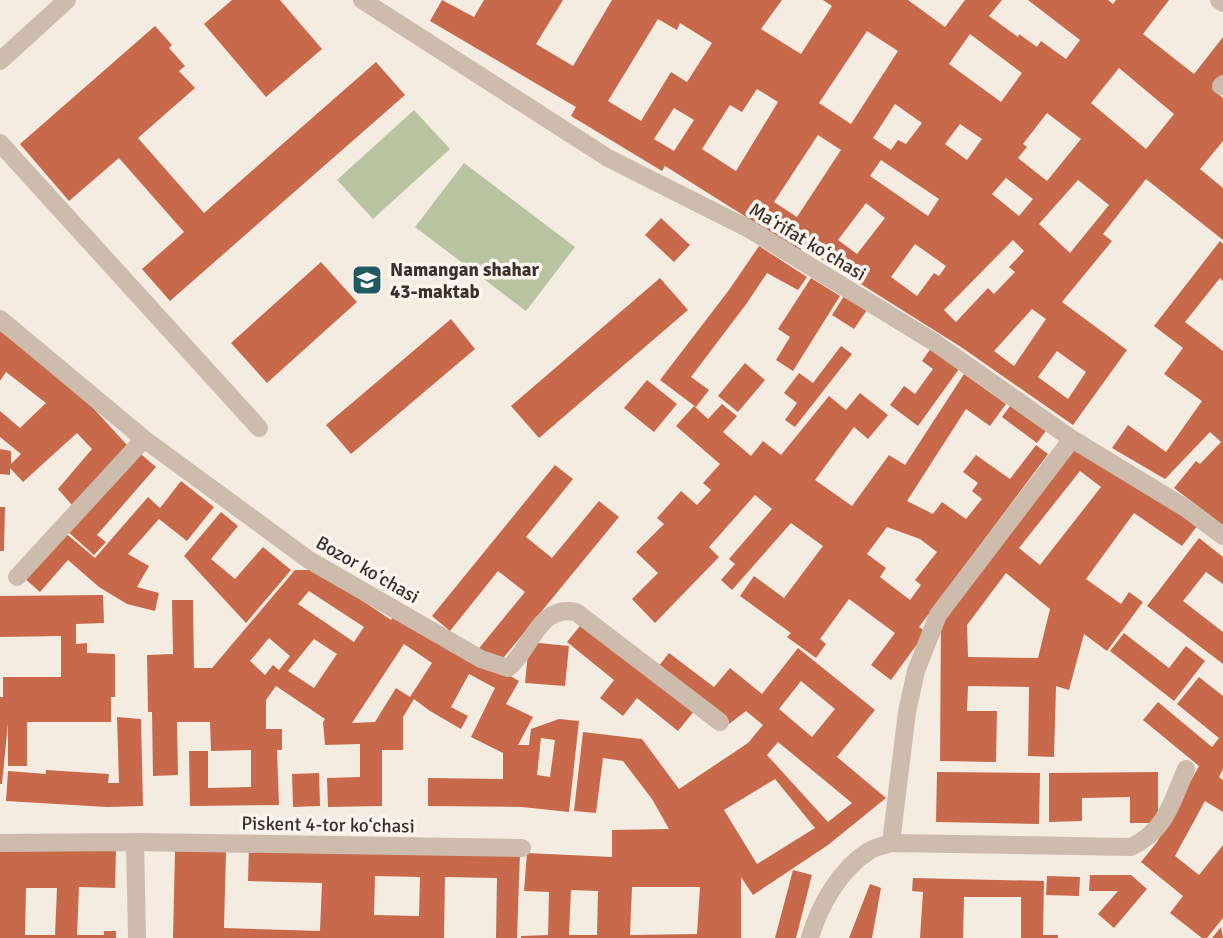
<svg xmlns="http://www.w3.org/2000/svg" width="1223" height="938" viewBox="0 0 1223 938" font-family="Signika,sans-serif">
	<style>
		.pitch { fill: #b8c4a0 }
		.building { fill: #c8694b; fill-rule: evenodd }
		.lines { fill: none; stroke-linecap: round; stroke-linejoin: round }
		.minor { stroke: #cdbbac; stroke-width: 18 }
		.labels { text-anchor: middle; stroke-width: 7; stroke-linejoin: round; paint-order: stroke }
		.street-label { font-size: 19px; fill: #3b302b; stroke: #fbf5ee }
		.poi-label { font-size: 19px; font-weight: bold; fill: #3b302b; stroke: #fbf5ee; text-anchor: start }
	</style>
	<rect width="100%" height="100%" fill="#f4ebe1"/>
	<path class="pitch" d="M414 110 450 149 373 219 337 180Z
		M464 163 575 247 526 311 415 227Z"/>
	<path class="building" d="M232 0H280L322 49 266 97 204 24Z
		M442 0 474 17 484 0H563L536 44 573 66 612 0H782L761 29 801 54 832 6 823 0H908L945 27 965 0H1002L989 16 1018 37 1019 34 1037 47 1041 41 1066 59 1080 40 1028 0H1108L1113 4 1116 0H1169L1143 34 1194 74 1223 37V74L1212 89 1223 98V141L1200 169 1223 188V240L1146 179 1103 234 1112 241 1062 302 1127 350 1073 425 961 347 802 247 800 251 665 166 662 171 571 116 576 107 430 21ZM658 19 677 30 680 23 712 43 687 82 671 72 641 121 608 101ZM867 31 898 51 851 124 819 103ZM970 34 1022 73 1001 102 949 64ZM1119 68 1174 114 1146 149 1091 103ZM757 89 778 102 736 171 702 149 730 105 742 112ZM895 104 922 123 906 144 898 140 891 150 873 138ZM674 108 694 120 674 151 654 139ZM1047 113 1081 139 1047 181 1018 158 1027 147 1023 144ZM960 124 982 139 967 160 945 144ZM818 135 841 150 797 217 774 202ZM881 160 939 199 928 216 870 176ZM1006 178 1033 199 1019 216 992 194ZM1078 180 1109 205 1070 253 1039 224ZM866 203 885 218 857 254 838 240ZM1013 240 1024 251 1009 267 1015 272 994 294 988 288 956 322 944 310ZM915 244 946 266 939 276 934 273 917 296 891 277ZM1032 309 1046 319 1014 366 994 351ZM1057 351 1086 372 1068 399 1038 377Z
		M155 26 172 45 169 48 185 66 179 71 195 88 138 138 204 213 376 62 405 95 170 301 142 269 184 232 119 158 69 201 20 144Z
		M661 218 690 245 674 262 645 235Z
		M1220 241 1223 244V281L1220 278 1185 322 1223 351V525L1174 488 1196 461 1200 464 1221 442 1210 432 1165 479 1112 448 1128 425 1166 452 1202 401 1164 374 1183 348 1154 326Z
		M759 246 807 277 798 290 767 273 747 303 691 377 709 390 696 407 660 380 729 290Z
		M321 262 357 302 267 383 231 343Z
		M660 278 688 310 539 438 511 406Z
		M811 278 840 296 793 371 776 360 790 337 778 329Z
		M844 296 867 310 854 329 832 315Z
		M451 319 475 349 351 454 326 425Z
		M0 331 83 397 127 445 72 505 58 489 92 449 77 433 23 482 10 468V475L0 474V449L11 451V464L21 454 0 437V411L20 428 46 403 6 372 0 381Z
		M841 346 852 354 795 427 785 420 797 403 784 393 799 373 813 383Z
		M931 348 959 369 918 426 890 405 904 386 915 394 933 369 922 361Z
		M745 363 765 380 738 412 718 396Z
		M964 374 1006 404 990 426 966 409 907 501 933 514 942 502 966 519 982 499 972 491 978 483 963 472 976 455 1010 479 1036 445 1048 454 919 627 926 632 891 680 871 665 895 633 849 599 820 639 826 644 816 658 787 637 791 633 740 596 754 576 784 598 823 546 791 523 732 590 721 580 735 564 729 559 772 509 755 495 709 547 719 557 655 623 632 599 658 573 636 552 664 524 657 518 681 491 697 505 711 490 703 483 720 464 676 426 694 406 708 419 722 404 737 416 723 432 751 456 763 441 781 455 829 396 846 410 860 393 888 415 868 439 854 427 815 480 852 506 889 455 905 465ZM887 527 920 539 937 552 915 580 921 585 910 600 880 577 886 568 867 554Z
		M647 380 677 404 654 432 624 408Z
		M1013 402 1048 428 1037 443 1002 417Z
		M1074 445 1198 525 1182 546 1134 513 1086 579 1121 604 1129 592 1143 602 1107 651 1084 634 1069 690 1056 686 1054 757 1028 756 1029 687 968 686 967 711H997L996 762 940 761 941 613ZM1080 471 1101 487 1040 565 1019 548ZM1006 573 1050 609 1038 658 968 657 967 625Z
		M136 450 156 467 97 535 106 542 94 555 66 530Z
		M555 465 573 479 526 537 552 558 599 501 619 517 504 657 497 659 476 652 525 592 498 571 450 631 432 616Z
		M181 481 214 507 187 541 159 519 128 554 149 566 137 587 159 593 155 611 127 604 99 587 68 560 40 592 23 577 63 531 95 558 148 497 160 508Z
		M0 507H5L4 551H0Z
		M221 512 238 526 211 559 235 579 263 547 291 570 246 623 184 556Z
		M1199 538 1223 557V584L1206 572 1183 601 1223 632V664L1147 606Z
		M295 570H317L391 620 396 611 519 681 506 704 533 717 518 745H529L531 729 559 719 579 721 569 812 522 807 428 806V778L503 779V753L471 737 495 688 469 674 451 707 468 716 461 729 430 711 414 699 403 717V750H382V806L328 807 327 778 360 777V744L325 745 323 722 325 719 276 686 266 700V729H282V750H277L279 805 190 806 189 751H208V788L251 787V750L211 751 210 722H177L178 775 153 776 152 712H148L147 655 173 654 172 600H193L194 668H212ZM309 591 364 627 354 642 298 604ZM269 638 290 656 279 670 273 665 265 675 250 661ZM314 639 337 654 314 688 288 671ZM404 644 432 663 410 697 396 688 375 722 352 723ZM541 738 555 740 550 777 537 775Z
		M103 595 104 623 76 624V644L87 643V653L115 654V697H111V722H27V766H8V723L2 784H0V697H3V677H61V636L0 637V596Z
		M584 621 695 710 678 731 637 698 623 716 600 698 614 680 567 642Z
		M1124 633 1169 668 1186 646 1205 661 1174 701 1110 651Z
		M529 642 569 646 565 686 525 683Z
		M798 648 875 710 837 757 886 798 828 845 753 895 741 877V938H521V936L548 935 549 892 524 891 527 853 612 857V830L669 829 652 799 623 761 603 758 596 813 574 811 583 732 642 739 679 789 748 743 763 725 746 711 729 724 658 667 669 653 714 687 730 668 762 694ZM801 681 835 709 812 737 779 709ZM778 742 852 803 828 822 767 755ZM775 779 815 828 757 864 724 810ZM632 887H700L697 934 630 935ZM571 890 598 891 597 935H569Z
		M1199 677 1223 696V769L1219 777 1223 780V812L1205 801 1175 856 1199 875 1223 845V918L1207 938H1202L1170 913 1183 896 1141 862 1157 842 1199 766 1143 720 1158 702 1212 747 1219 738 1177 704Z
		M117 717 141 719 143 806 107 807 6 801 8 771 46 774V770L109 774 108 783H119Z
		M937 772 1040 773 1039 824 936 822Z
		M1158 772V823H1130V797L1082 798V821L1049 822V773Z
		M319 773 320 806 293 807 292 774Z
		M249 845 520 852 517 938H496L497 878 445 877 444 938H173L175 851 226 852 224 928 320 931 322 883 248 881ZM375 876 420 877 419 916 374 915Z
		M0 848 116 851 115 888 79 887 77 935H104V931H116V938H0ZM26 888H57L55 935H25Z
		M793 870 812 875 796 938H775Z
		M1090 875H1131L1147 889 1114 928 1098 914 1118 891H1089Z
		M1047 876 1080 877 1079 896 1046 895Z
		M913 878 1044 881 1043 935H1058V938H1021V897H964L963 938H920L923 892 912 891Z
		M870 884 881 888 872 938H849Z
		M1221 927 1223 938H1212Z"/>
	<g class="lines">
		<path class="minor" d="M362 0 608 158 751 230 934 342 1072 439 1187 509 1223 536
			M1219 0 1223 3
			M0 61 67 0
			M1221 86 1223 84
			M0 143 259 428
			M0 319 144 439 309 560 481 659 508 668C531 650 538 604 576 612L720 722
			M17 577 144 439
			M135 842 137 938
			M0 843 135 842 522 848
			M891 843 907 712 916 671 938 615 1072 439
			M810 938C819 906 840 869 869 851 875 847 884 846 891 843L1131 847C1166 830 1172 802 1186 769"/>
	</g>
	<defs>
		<g id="school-square" transform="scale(1.575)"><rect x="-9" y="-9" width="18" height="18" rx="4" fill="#1f5a5e" stroke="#fbf5ee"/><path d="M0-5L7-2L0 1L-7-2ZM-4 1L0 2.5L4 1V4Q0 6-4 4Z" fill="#fff"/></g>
	</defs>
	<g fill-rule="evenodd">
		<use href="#school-square" x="367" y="280"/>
	</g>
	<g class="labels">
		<g class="street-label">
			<text transform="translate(808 241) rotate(31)" y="7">Maʻrifat koʻchasi</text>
			<text transform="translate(368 569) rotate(30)" y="7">Bozor koʻchasi</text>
			<text transform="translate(328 824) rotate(1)" y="7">Piskent 4-tor koʻchasi</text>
		</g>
		<g class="poi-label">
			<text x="390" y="276">Namangan shahar<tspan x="390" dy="22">43-maktab</tspan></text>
		</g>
	</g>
</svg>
